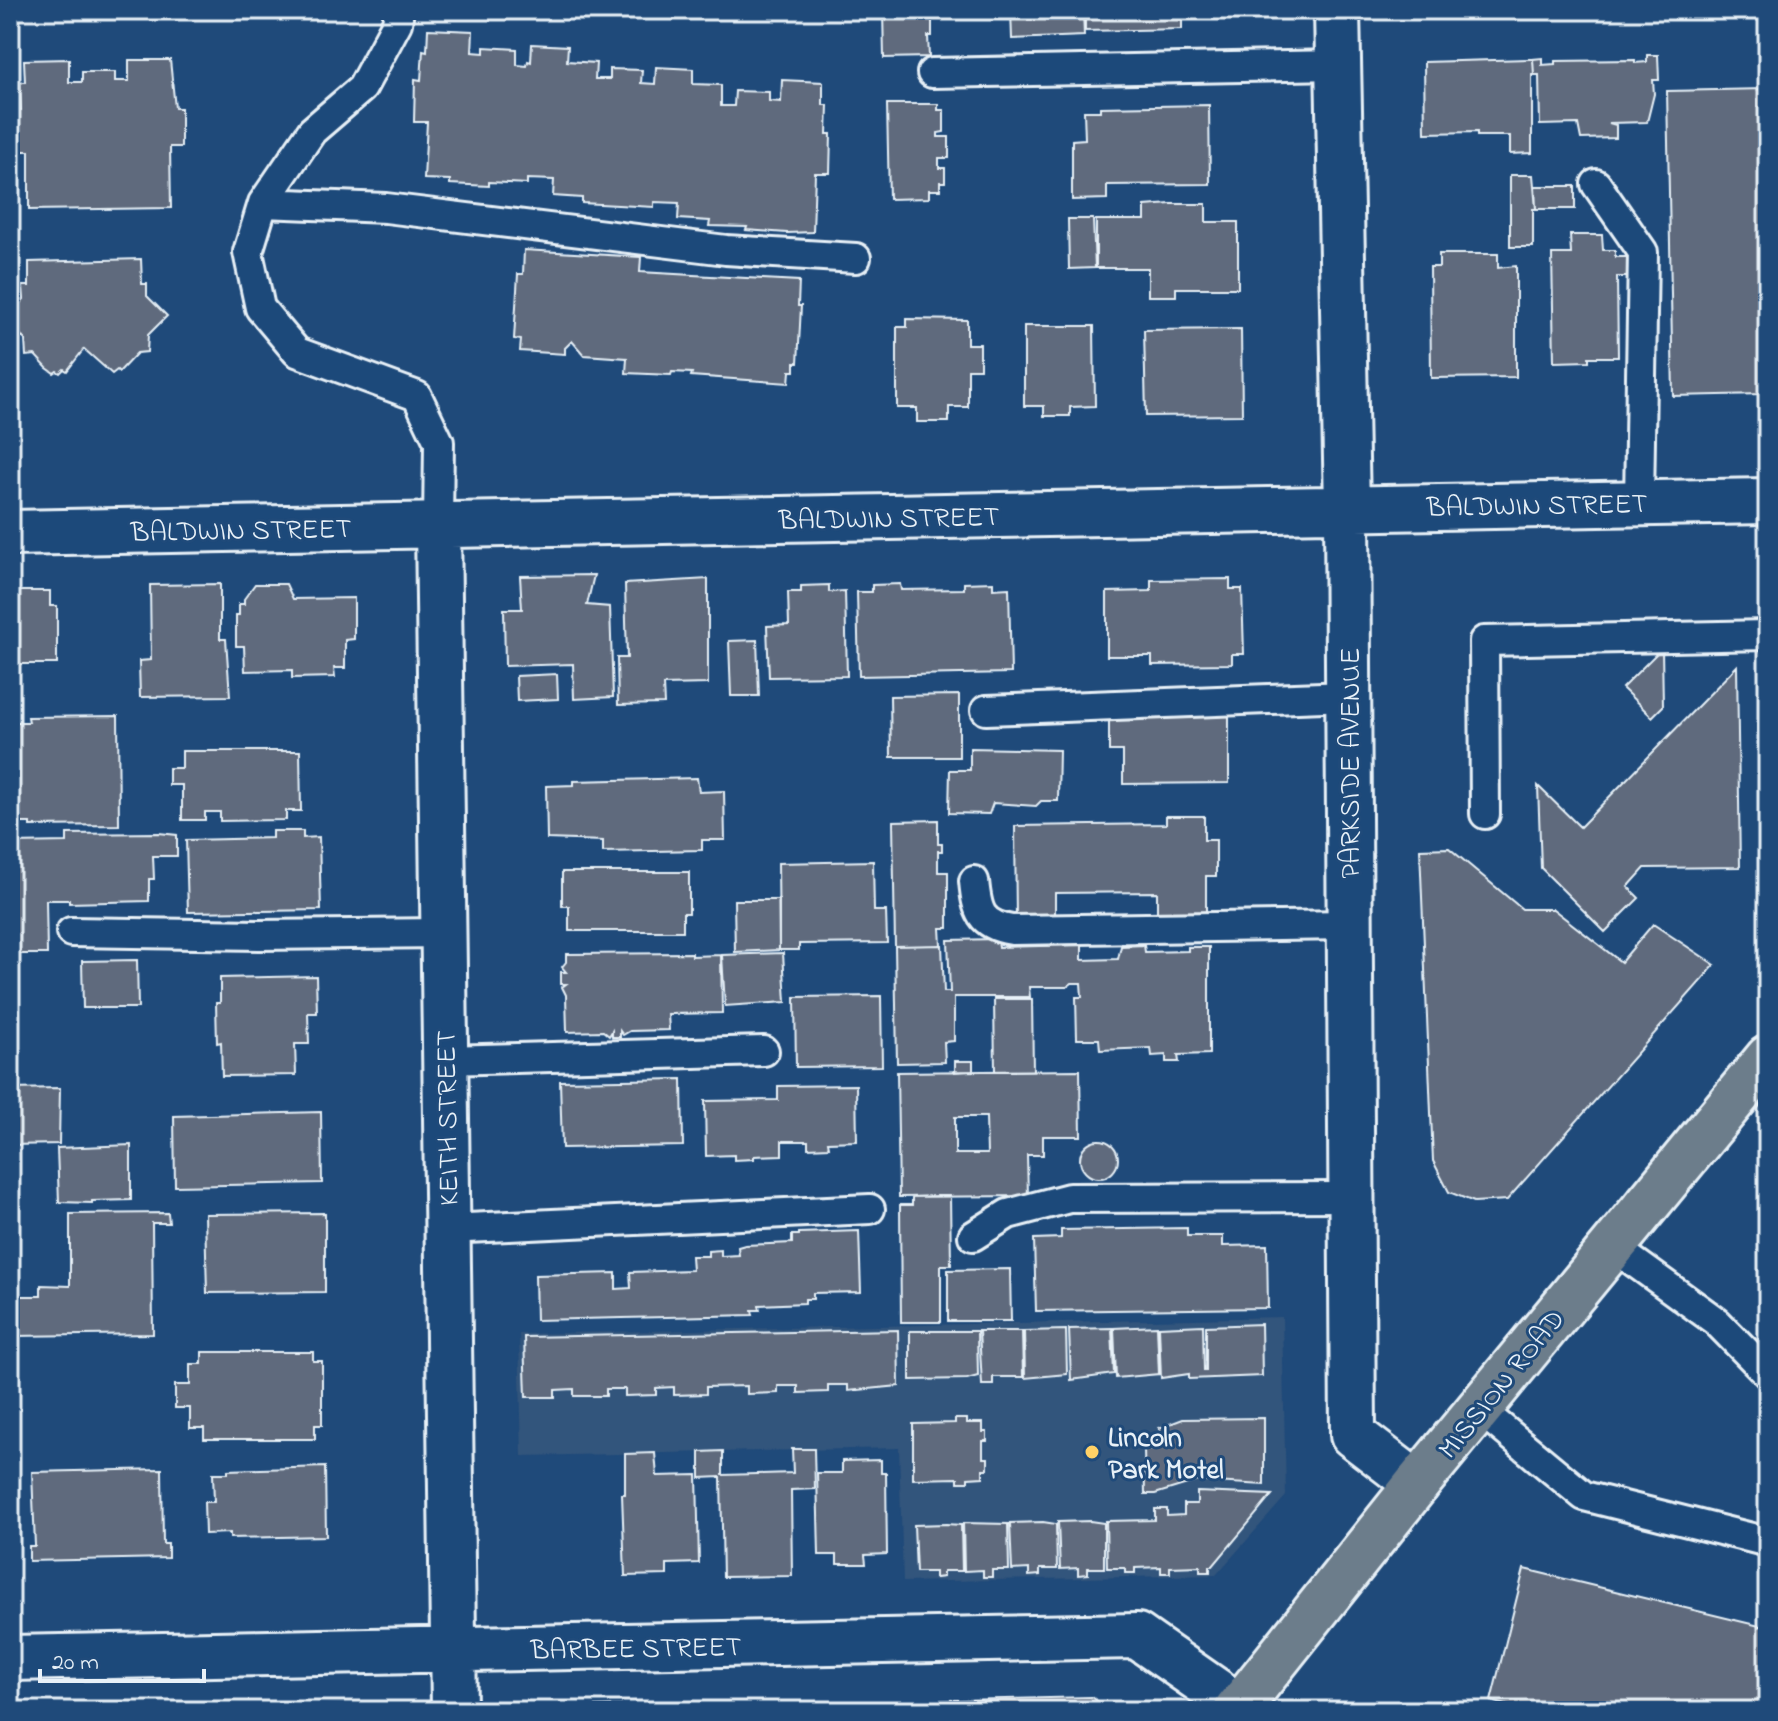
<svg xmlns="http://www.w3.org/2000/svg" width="1778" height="1721" viewBox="0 0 1778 1721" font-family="'Indie Flower',sans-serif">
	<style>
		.built { fill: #32547b }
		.building { fill: #5e6b7d; stroke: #e8f1f8; stroke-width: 2; fill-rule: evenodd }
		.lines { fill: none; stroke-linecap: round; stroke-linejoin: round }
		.service-casing { stroke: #e8f1f8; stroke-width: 34 }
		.minor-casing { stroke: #e8f1f8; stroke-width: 50 }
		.primary-casing { stroke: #e8f1f8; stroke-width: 50 }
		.service { stroke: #1f4a7a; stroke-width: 28 }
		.minor { stroke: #1f4a7a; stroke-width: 44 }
		.primary { stroke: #6c7d8b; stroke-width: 44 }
		.poi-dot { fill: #ffd166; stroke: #1f4a7a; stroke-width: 3 }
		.labels { text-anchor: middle; stroke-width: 6; stroke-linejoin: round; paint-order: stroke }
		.street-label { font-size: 28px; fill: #e8f1f8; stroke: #1f4a7a }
		.poi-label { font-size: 28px; font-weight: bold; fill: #e8f1f8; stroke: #1f4a7a; text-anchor: start }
	</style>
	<rect width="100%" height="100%" fill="#1f4a7a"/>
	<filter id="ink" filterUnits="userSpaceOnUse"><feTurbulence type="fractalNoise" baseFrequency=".0125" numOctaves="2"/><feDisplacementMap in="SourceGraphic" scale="16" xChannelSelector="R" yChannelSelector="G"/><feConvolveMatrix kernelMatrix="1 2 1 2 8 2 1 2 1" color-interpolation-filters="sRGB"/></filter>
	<g filter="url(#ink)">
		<path class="built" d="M1282 1317 1286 1496 1216 1575 903 1582 899 1448 522 1456 519 1334Z"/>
		<path class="building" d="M53 10H108V12L53 14Z
			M136 10H297V15L136 18Z
			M883 10H927V19L932 18V36H928L929 57 884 58Z
			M1011 10H1083L1084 36 1012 39Z
			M1085 10H1182V29L1085 31Z
			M428 29 473 31 472 52 484 53V47L517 49V65L527 66 528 61 531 62 532 44 568 46 567 61 596 63 595 79H610V69L642 70 641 83 655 84 656 67 693 69V84L721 85V106H734L735 91 769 92V101L781 102 782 80 823 82V105H828L827 134H831L830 173H815L813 232 787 233 746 230 747 227 709 226 710 221 678 219 679 203 654 202V207L582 203V198L553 196 554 180 527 179V184L489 182V186L450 184V180L424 179 427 122H414L415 79 421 80 423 50 427 51Z
			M1647 55H1658L1659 80H1653L1654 94 1647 122 1609 123 1616 125V138L1581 139 1578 124 1540 125 1539 75H1534L1533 59 1542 58V65L1555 64V61L1635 60V63L1647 62Z
			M69 59V82H82V72H115V81H129V60H170L175 108H181V147H170L171 208 29 210V151H16V110H21L20 82H25L24 60Z
			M1529 59H1533L1534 75H1532V153L1510 154V136H1477V132L1425 133 1424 62Z
			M1765 89 1768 274H1762L1764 394 1673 396 1667 91Z
			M887 104H938V110H944V132L938 133V137H949V158H939V168H945V182H940V190H929V198L889 199Z
			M1209 105 1210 184 1107 185V199L1072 200V140L1085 139 1084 111H1100V107Z
			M1510 175H1533L1536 209H1533V247H1510Z
			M1535 186H1575V209H1536Z
			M1171 204H1206V222H1238V288H1176V296H1148V268H1096V220H1145V206Z
			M1068 219H1093L1095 268 1069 269Z
			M1570 235H1602L1603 250H1615V257H1628V277H1617L1618 357H1589V361L1554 362 1552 254H1571Z
			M524 250 641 257 640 272 799 281 798 306H801L798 363H795V371H790L789 383 691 376 692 373 672 372 671 375 626 373 627 358 584 355 572 341 565 348V354L520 351 521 340 514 339 518 274H523Z
			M1439 254H1498V268L1516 266V377L1431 378 1430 267H1439Z
			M141 259 142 284H147V296L167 316 148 335 147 352 137 353 119 372 117 370 112 374 84 349 67 371 64 369 60 373 57 371 54 373 47 368 35 355 26 356 25 340 10 323V313L24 299 23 286H29V262Z
			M907 319 967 320V344H980V369H968V407H949V422H917V408H897V327H907Z
			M1024 326H1094L1095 406 1070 407V416H1044V406H1024Z
			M1241 329 1242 415 1146 416 1144 330Z
			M594 575 587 605 610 607 613 697 574 699 573 664 505 666 504 609H522L520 576Z
			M708 579V684L663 685 664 704 618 705 617 658H627L625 584Z
			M1230 579V589H1242L1244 654H1232V664L1152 665V656H1107V592L1151 591V580Z
			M993 582V589L1009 588 1011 673 859 676 857 592H872V585L900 584 901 590 964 589V583Z
			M220 584V639H226L230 696 140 697 139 661 151 660 150 585Z
			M255 584H286L293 599 354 598V639L345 640V668H334L335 677 292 678V670L245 671 244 646H236V615H239V604H244V599Z
			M829 585V592L845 591 847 676 769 677 767 626 789 625 788 592H801V586Z
			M10 591H50V606H57V664H10Z
			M757 640 759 696H731L729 641Z
			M1662 648 1663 706 1652 717 1622 688Z
			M1737 666 1740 867 1645 868 1628 887 1639 898 1605 932 1541 868 1538 786 1580 827Z
			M557 674 558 699 517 701 516 676Z
			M959 695V757H891L890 696Z
			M1229 712V783L1123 784V751H1109V717Z
			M118 716 119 825 30 826V823H17L16 722H29L28 717Z
			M970 748 1059 750 1058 801H1041L1036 806 993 803 989 814 949 813 950 770H970Z
			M182 751H300L301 811H286V820L220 821V812H205V820H182V785H169V768H182Z
			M697 778 699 792 724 791 725 840H702V850L603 852V841L547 839 546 786 574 785V781Z
			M1166 816H1204V840H1216V876H1206V917L1157 918V892L1055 893V920L1016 921 1015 826 1166 824Z
			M938 820V844H942V851H938V872H948V928H940L941 945 895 946 893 821Z
			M272 831H303V838L319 837 321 910 188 912 186 840 272 838Z
			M159 833 177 835V856H153L154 879H149V901L69 903V900H46L47 954H10V878H14L13 843 67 842V834Z
			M1449 848 1522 909H1553L1621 962 1653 924 1715 965 1507 1200 1474 1202 1449 1192 1433 1161 1420 849Z
			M873 861 874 911H886L887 943 799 944V950H779L778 863Z
			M562 872H689V913H683V931H569V906H562Z
			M734 900H779V950L735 952Z
			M998 939 999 947 1082 945V960L1118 959 1121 946 1144 945 1145 952 1188 951V947H1209V1054L1178 1055 1179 1062H1166V1055L1152 1056 1151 1048 1100 1050 1099 1039H1077L1076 997H1082L1081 983H1072L1067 987H1029L1030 997H954V1041L944 1042 945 1062 897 1063 895 946 942 945 944 992H950L948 940Z
			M692 953V956L721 955 722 1013 668 1014 669 1030 630 1031 623 1035 620 1031V1037H612V1031L609 1036 603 1031 567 1032 566 995 562 987 566 984H561V972H566L562 967 566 962V954Z
			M783 953 786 1002 725 1006 722 955Z
			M137 960 138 1008H83L82 961Z
			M316 976 317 1013H308L309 1044H295L296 1075 222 1076 221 1042 217 1043 216 1003H220V978Z
			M881 996 882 1066 796 1067 795 997Z
			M994 999H1032L1033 1071H995Z
			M955 1061H973V1071L955 1072Z
			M1080 1070 1081 1136H1043V1155H1027L1028 1196 899 1197 897 1072ZM955 1117H986L987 1154H955Z
			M682 1079 683 1146 562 1148 560 1081Z
			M856 1085 857 1141 828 1142 829 1147 808 1148V1141H782V1155L754 1156V1159L734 1160V1155L706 1156 705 1101 778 1100V1086Z
			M60 1088 59 1144 10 1145V1089Z
			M321 1112 322 1183 175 1186 174 1116Z
			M1080 1159a19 19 0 1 1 38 0a19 19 0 1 1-38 0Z
			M131 1145V1200L92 1201V1203L59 1202 57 1148Z
			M950 1196 951 1265H941V1322H901L900 1205H912V1197Z
			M168 1213 169 1223H152L153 1334 14 1336 13 1313H10V1291L13 1296H41V1285L70 1286V1214Z
			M325 1213V1292L207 1293 205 1214Z
			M1187 1228V1236H1223V1246L1267 1245 1268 1308 1036 1311 1034 1239 1061 1238V1230Z
			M859 1231 861 1292 813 1293V1299H805V1303L759 1305 760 1310H752L753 1315 536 1320 535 1275 616 1273V1289L631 1288 630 1272 692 1270 691 1256H708V1251L721 1250V1256L739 1255 738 1247 745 1245 792 1243V1235H799V1233Z
			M1010 1269 1011 1321H948V1270Z
			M1261 1324 1262 1376 1189 1379V1374L1161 1378 1159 1327 1203 1325 1204 1371H1206V1326Z
			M1157 1326 1159 1374 1116 1378 1114 1328Z
			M1112 1328 1114 1374 1071 1380 1069 1329Z
			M898 1330 899 1386 848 1391V1385H828V1392L798 1393V1386H778V1393L747 1394V1386L706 1387V1394L674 1395V1387L656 1388V1395L625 1396V1389H606V1396H574V1389L555 1390V1397H526L524 1337Z
			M1066 1330 1067 1374 1025 1378 1024 1331Z
			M910 1331H977L978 1376 967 1379 910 1380Z
			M979 1331H1022L1023 1377H993V1385H982Z
			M202 1352H313V1361H322V1425H315V1439H204V1428H190V1408H175V1385H190V1364H202Z
			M1264 1418V1485L1197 1481 1155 1494H1145L1144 1449H1154V1442L1163 1439 1159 1428 1183 1419Z
			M955 1419H967V1423H983V1432H987V1441H983V1458H988V1469H983V1477L968 1478V1482H958V1478L913 1479V1424L955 1423Z
			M792 1449H814L815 1489 791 1490 792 1576 723 1577 721 1477 700 1478V1452L723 1451V1475L793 1473Z
			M655 1453 657 1476 697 1475 699 1563 667 1564V1575L625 1576 622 1494H625V1454Z
			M881 1460V1473H886L887 1554 865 1555 866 1564H837V1555H819L817 1473H842V1461Z
			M325 1467 326 1536 230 1538V1533L205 1534 204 1502H214L213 1473H228V1470Z
			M162 1469 163 1544H168V1558L29 1561V1546H35L32 1472Z
			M1197 1492 1272 1495 1213 1566H1210V1572H1200V1566L1170 1567V1573H1161V1567L1135 1568V1573H1125V1568H1107L1106 1521 1155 1520V1509H1167V1516L1184 1515V1504H1197Z
			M1090 1521 1104 1523V1568H1088V1574L1078 1575V1568L1060 1569 1058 1522Z
			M1043 1522 1056 1524 1057 1569H1040V1575L1029 1576V1569L1012 1570 1010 1523Z
			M963 1523 1008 1524 1009 1570H992V1577H983V1570L964 1571Z
			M946 1524 961 1525 962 1571H943V1577L935 1578V1572H916L914 1525Z
			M1524 1569 1768 1628V1711H1531L1491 1701Z
			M1092 1697 1105 1707 1102 1711H932L920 1701Z
			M377 1705V1711H86V1710Z
			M632 1706V1709L651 1711H545V1708Z
			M765 1708H794V1711H765Z
			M874 1708 875 1711 801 1709Z"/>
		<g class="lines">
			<g class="service-casing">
				<path id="service" d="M399 10 397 23 362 88 312 131 263 203 248 252 260 308 297 352 417 396 439 442 438 525
					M932 73 1338 65
					M1596 184 1643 252 1639 502
					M263 203 386 208 726 250 856 258
					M986 710 1348 696
					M1485 814 1484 641 1768 635
					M974 881C977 911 980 925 1012 930L1350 925
					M71 932 259 935 444 933
					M445 1060 764 1051
					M447 1229 870 1209
					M973 1236 1008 1214 1069 1198 1351 1197
					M1612 1246 1717 1322 1768 1374
					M1479 1409 1584 1496 1768 1542"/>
			</g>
			<g class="minor-casing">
				<path id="minor" d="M1337 10 1347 508 1353 1435 1417 1484
					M438 525 454 1711
					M10 533 1768 501
					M10 1658 1137 1636 1239 1707"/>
			</g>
			<g class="primary-casing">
				<path id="primary" d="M1236 1711 1417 1484 1768 1058"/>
			</g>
			<use href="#service" class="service"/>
			<use href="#minor" class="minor"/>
			<use href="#primary" class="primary"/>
		</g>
	</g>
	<circle class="poi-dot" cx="1092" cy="1452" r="8"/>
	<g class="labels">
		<g class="street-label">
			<text transform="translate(1537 504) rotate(-1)" y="10">BALDWIN STREET</text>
			<text transform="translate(889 517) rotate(-1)" y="10">BALDWIN STREET</text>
			<text transform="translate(241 529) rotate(-1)" y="10">BALDWIN STREET</text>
			<text transform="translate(1349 763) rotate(-90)" y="10">PARKSIDE AVENUE</text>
			<text transform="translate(446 1118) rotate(-91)" y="10">KEITH STREET</text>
			<text transform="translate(1500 1383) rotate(-51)" y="10">MISSION ROAD</text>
			<text transform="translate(636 1647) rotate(-1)" y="10">BARBEE STREET</text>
		</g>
		<g class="poi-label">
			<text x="1108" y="1446">Lincoln<tspan x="1108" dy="32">Park Motel</tspan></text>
		</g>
	</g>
	<rect width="1778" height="1721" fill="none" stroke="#1f4a7a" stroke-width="40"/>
	<rect x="20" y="20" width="1738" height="1681" fill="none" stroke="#e8f1f8" stroke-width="3" filter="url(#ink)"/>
	<path d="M40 1669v12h164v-12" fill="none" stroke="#e8f1f8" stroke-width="4"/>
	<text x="52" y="1669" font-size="24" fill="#e8f1f8" stroke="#1f4a7a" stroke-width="6" paint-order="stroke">20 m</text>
</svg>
